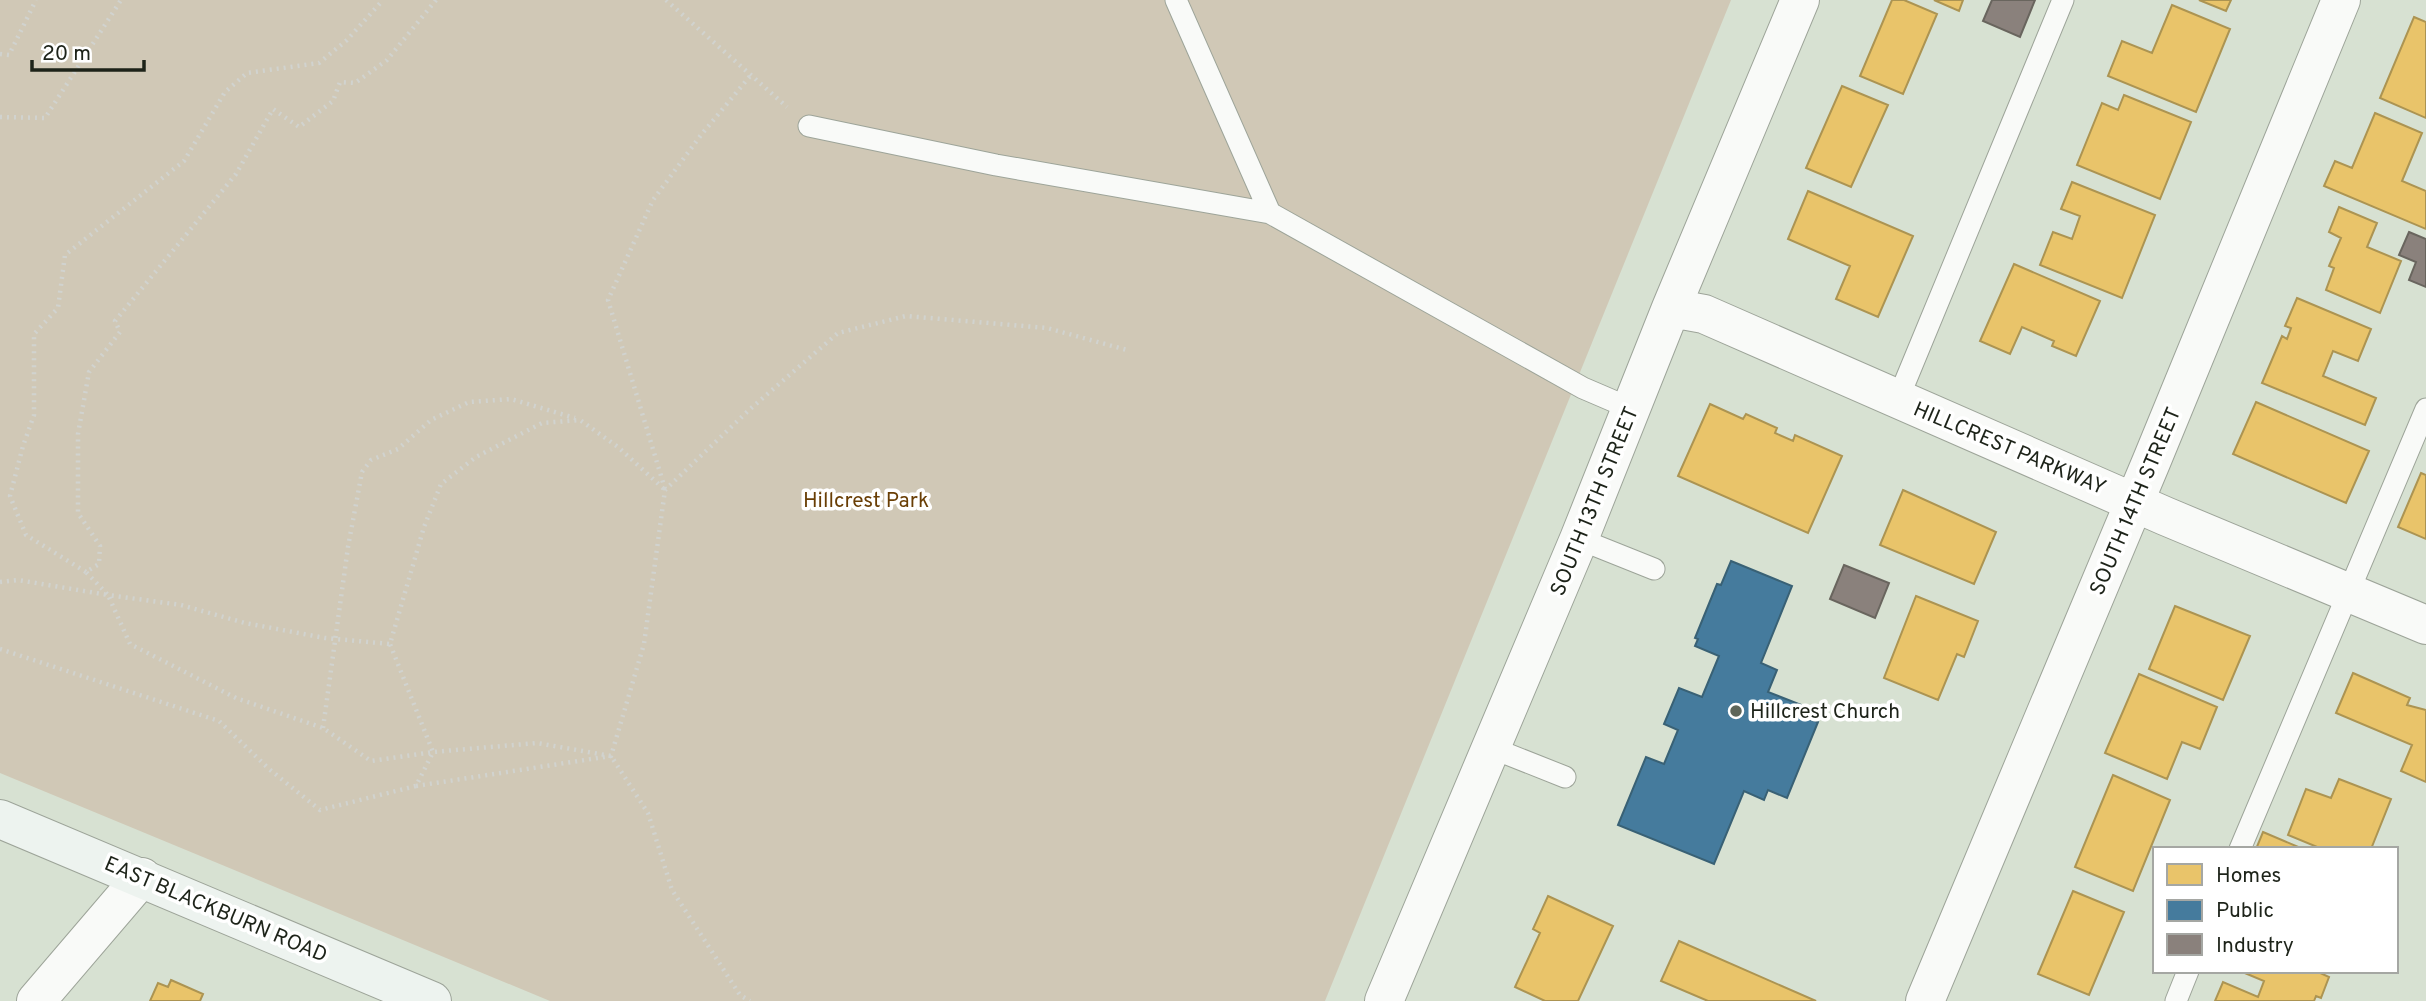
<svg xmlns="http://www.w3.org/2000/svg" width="2426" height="1001" viewBox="0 0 2426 1001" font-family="Overpass,sans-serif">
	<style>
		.green { fill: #d0c8b6 }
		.homes { fill: #e9c46a; stroke: #ac9452; stroke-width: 2 }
		.public { fill: #457b9d; stroke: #396175; stroke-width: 2 }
		.industry { fill: #8a817c; stroke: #69655e; stroke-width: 2 }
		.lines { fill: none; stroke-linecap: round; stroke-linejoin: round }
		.lane-casing { stroke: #9da499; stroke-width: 23 }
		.street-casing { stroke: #9da499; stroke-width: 40 }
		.secondary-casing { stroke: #9da499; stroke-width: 40 }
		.path { stroke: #d1d3cf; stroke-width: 4.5; stroke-dasharray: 2 5; stroke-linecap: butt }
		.lane { stroke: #f9faf8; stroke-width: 21 }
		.street { stroke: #f9faf8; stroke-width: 38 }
		.secondary { stroke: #edf3ef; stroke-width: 38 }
		.poi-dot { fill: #5e665a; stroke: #fff; stroke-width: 2.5 }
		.labels { text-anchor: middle; stroke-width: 7; stroke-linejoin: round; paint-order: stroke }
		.street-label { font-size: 21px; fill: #1d2319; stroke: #fff }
		.park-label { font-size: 21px; fill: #693e05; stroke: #fff }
		.poi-label { font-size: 21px; fill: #1d2319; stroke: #fff; text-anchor: start }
	</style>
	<rect width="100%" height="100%" fill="#d7e1d2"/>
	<path class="green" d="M0 0H1731L1325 1001H550L0 773Z"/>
	<path class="homes" d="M1892 0H1904L1937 14 1903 94 1860 76Z
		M1934 0H1963L1959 11Z
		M2199 0H2231L2226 11Z
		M2172 5 2230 29 2196 112 2108 76 2122 41 2152 53Z
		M2414 17 2426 22V118L2380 98Z
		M1842 86 1888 105 1851 187 1806 168Z
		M2124 95 2191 122 2160 199 2077 165 2102 103 2118 110Z
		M2375 113 2422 133 2402 181 2426 191V229L2324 186 2335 161 2352 168Z
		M2072 182 2155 215 2122 298 2040 265 2053 232 2072 239 2080 216 2061 209Z
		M1808 191 1913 236 1878 317 1836 299 1850 266 1788 239Z
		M2339 207 2377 223 2367 247 2401 261 2380 313 2326 290 2334 268 2329 266 2341 238 2329 232Z
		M2014 264 2100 301 2076 356 2052 346 2054 341 2022 327 2010 354 1980 341Z
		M2297 298 2371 329 2358 361 2333 351 2323 376 2376 398 2365 425 2262 383 2282 336 2287 339 2291 328 2285 326Z
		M2256 402 2369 451 2346 503 2233 454Z
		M1710 404 1743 419 1746 414 1777 428 1775 433 1793 441 1795 435 1842 456 1808 533 1678 476Z
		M2421 473 2426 475V539L2398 527Z
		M1903 490 1996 532 1974 584 1880 545Z
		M1916 596 1978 621 1964 657 1957 654 1938 700 1884 678Z
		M2175 606 2250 636 2223 700 2149 669Z
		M2353 673 2410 698 2407 705 2426 710V782L2401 771 2412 745 2336 713Z
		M2139 674 2217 707 2200 749 2182 742 2167 779 2105 753Z
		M2113 775 2170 800 2133 891 2075 867Z
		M2339 779 2391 799 2371 849H2322L2288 835 2306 789 2331 798Z
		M2263 832 2303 849H2256Z
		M2073 891 2124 912 2089 995 2038 974Z
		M1548 896 1613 926 1578 1001H1545L1515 987 1540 933 1533 929Z
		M1679 941 1816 1001H1708L1661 981Z
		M2240 971H2316L2329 977 2321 998 2316 996 2314 1001H2215L2223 982 2258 997 2264 981Z
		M171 980 203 994 200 1001H150L158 983 168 987Z"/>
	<path class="public" d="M1731 561 1792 586 1761 663 1777 670 1768 692 1804 706 1800 716 1818 722 1787 798 1768 790 1764 800 1744 791 1714 864 1618 825 1646 757 1664 764 1678 730 1664 724 1679 688 1702 697 1719 656 1695 646 1698 639 1695 638 1717 584 1721 585Z"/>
	<path class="industry" d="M1992 0H2035L2020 37 1983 21Z
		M2409 232 2426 239V287L2409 280 2416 262 2399 255Z
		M1844 565 1889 583 1875 618 1830 599Z"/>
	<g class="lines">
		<g class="lane-casing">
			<path id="lane" d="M1176 0 1270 213 1583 388 1632 409
				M809 126 996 165 1270 213
				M1898 399 2063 0
				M1579 539 1654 569
				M1492 748 1565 777
				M2240 849 2426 409
				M2176 1001 2188 971"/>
		</g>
		<g class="street-casing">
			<path id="street" d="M1671 308 1704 314 2165 516 2426 625
				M36 1001 142 877
				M1384 1001 1579 539 1671 308 1800 0
				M1925 1001 2152 460 2341 0"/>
		</g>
		<g class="secondary-casing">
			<path id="secondary" d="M0 819 432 1001"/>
		</g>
		<path class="path" d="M436 0 387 60 355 83 340 82 333 101 299 127 273 109 236 174 115 321 120 332 89 372 78 434V513L100 546 99 564 86 572 108 595 181 605 245 623 325 638 390 644 424 527 441 484 476 457 542 423 580 420 618 447 665 490
			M666 0 787 107
			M0 54 9 55 36 0
			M0 117 45 118 121 0
			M665 489 608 300 653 200 701 135 751 75
			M86 572 26 535 10 496 23 446 34 415V334L58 308 65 255 184 161 225 92 247 73 319 63 347 40 383 0
			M0 582 18 580 108 595 130 644 236 698 323 728 371 761 433 752 537 743 611 756 648 813 672 890 740 995 750 1001
			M0 649 219 721 269 769 320 810 416 786 433 752 390 644
			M323 728 348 547 362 472 371 460 398 449 431 420 469 402 511 399 575 418
			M416 786 611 756 644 644 665 490 749 410 838 333 906 316 1047 328 1127 350"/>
		<use href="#lane" class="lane"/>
		<use href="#street" class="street"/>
		<use href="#secondary" class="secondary"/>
	</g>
	<circle class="poi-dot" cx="1736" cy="711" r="7"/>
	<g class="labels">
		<g class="street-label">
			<text transform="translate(2010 448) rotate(23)" y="7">HILLCREST PARKWAY</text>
			<text transform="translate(1594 501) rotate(-68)" y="7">SOUTH 13TH STREET</text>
			<text transform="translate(2135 501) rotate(-67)" y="7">SOUTH 14TH STREET</text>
			<text transform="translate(216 909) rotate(23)" y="7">EAST BLACKBURN ROAD</text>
		</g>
		<g class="park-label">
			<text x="866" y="507">Hillcrest Park</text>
		</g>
		<g class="poi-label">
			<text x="1750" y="718">Hillcrest Church</text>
		</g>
	</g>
	<rect x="2153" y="847" width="245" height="126" fill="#ffffff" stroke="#a5a7a3" stroke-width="2"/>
	<rect x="2167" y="864" width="35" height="21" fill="#e9c46a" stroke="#a5a7a3" stroke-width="2"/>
	<text x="2216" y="882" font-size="21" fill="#1d2319">Homes</text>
	<rect x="2167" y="900" width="35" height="21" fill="#457b9d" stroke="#a5a7a3" stroke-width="2"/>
	<text x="2216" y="917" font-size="21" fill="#1d2319">Public</text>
	<rect x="2167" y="934" width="35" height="21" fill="#8a817c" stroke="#a5a7a3" stroke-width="2"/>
	<text x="2216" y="952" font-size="21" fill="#1d2319">Industry</text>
	<path d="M32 60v10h112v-10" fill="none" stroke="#1d2319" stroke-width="3.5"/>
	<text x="42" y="60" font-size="21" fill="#1d2319" stroke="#ffffff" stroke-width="5" paint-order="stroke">20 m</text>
</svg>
